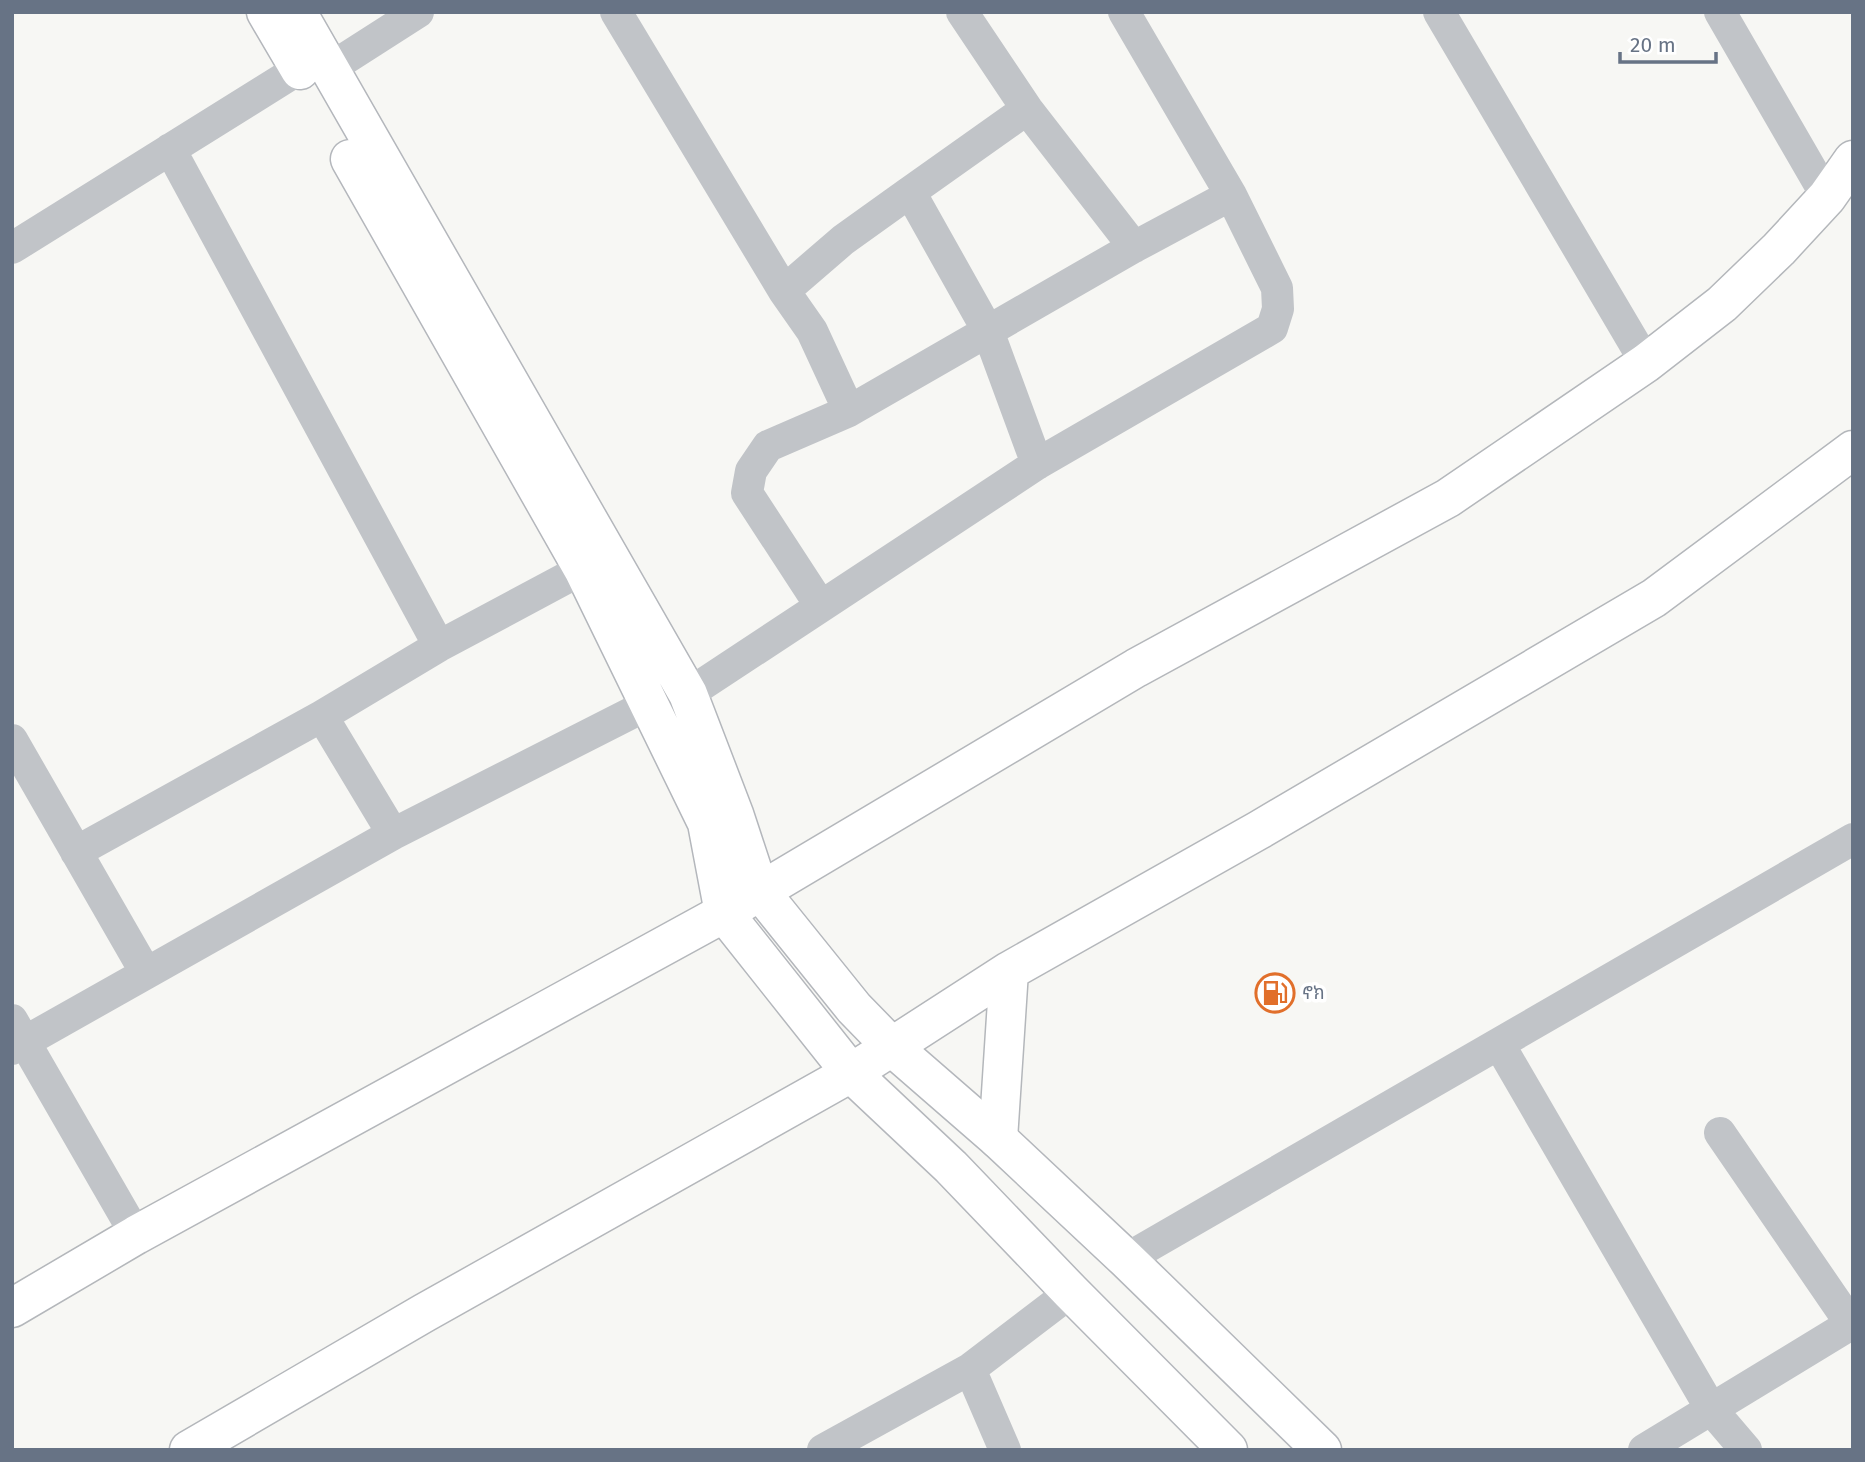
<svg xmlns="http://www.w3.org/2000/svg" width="1865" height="1462" viewBox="0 0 1865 1462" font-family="'Fira Sans','Noto Sans Ethiopic',sans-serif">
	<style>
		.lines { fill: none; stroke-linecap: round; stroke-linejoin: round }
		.primary-casing { stroke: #b4b7bc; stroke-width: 41 }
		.trunk-casing { stroke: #b4b7bb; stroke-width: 41 }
		.minor { stroke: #c1c4c8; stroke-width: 32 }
		.primary { stroke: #fff; stroke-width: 38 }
		.trunk { stroke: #fff; stroke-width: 38 }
		.labels { text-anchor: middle; stroke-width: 7; stroke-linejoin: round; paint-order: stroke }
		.poi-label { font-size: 18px; fill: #677385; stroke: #fff; text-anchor: start }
	</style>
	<rect width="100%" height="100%" fill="#f7f7f4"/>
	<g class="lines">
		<g class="primary-casing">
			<path id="primary" d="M266 12 300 70
				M297 12 688 694 734 814 759 890 854 1008 891 1046 998 1139 1126 1259 1322 1450
				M350 159 583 569 707 823 724 913 851 1073 951 1167 1071 1292 1228 1450"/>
		</g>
		<g class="trunk-casing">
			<path id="trunk" d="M998 1139 1009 971
				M12 1308 136 1235 724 913 1136 668 1448 498 1646 363 1722 304 1779 249 1827 197 1853 160
				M189 1450 424 1313 851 1073 1009 971 1259 830 1654 598 1853 450"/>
		</g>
		<path class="minor" d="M616 12 784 291 812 331 849 411
			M962 12 1027 109 1134 247
			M1439 12 1646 363
			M1720 12 1827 197
			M329 69 418 12
			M170 149 439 646
			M910 192 1027 109
			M12 248 299 69
			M784 291 843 240 910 192 988 331 1037 464
			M820 605 747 493 751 471 768 446 849 411 1134 247 1231 195
			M688 694 1037 464 1272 328 1278 309 1277 288 1231 195 1124 12
			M322 716 393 834
			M12 740 146 973
			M76 852 322 716 439 646 583 569
			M12 1020 136 1235
			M1499 1044 1711 1409 1746 1450
			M12 1049 393 834 649 704
			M1720 1133 1853 1327
			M1126 1259 1853 839
			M970 1369 1005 1450
			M823 1450 970 1369 1071 1292
			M1644 1450 1851 1324"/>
		<use href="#primary" class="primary"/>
		<use href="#trunk" class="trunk"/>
	</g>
	<defs>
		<g id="fuel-ring" transform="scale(2.0125)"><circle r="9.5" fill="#fff" stroke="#e16f2b" stroke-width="1.5"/><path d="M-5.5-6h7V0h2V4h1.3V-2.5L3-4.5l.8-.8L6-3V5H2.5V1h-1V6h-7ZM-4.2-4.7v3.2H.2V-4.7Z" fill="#e16f2b"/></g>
	</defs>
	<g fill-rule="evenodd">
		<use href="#fuel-ring" x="1275" y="993"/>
	</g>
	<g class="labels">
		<g class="poi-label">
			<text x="1302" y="999">ኖክ</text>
		</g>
	</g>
	<rect width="1865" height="1462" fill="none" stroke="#677385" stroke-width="28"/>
	<path d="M1620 52v10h96v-10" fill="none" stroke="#677385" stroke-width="3.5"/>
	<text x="1630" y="52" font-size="21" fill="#677385" stroke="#ffffff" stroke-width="5" paint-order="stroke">20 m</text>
</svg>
